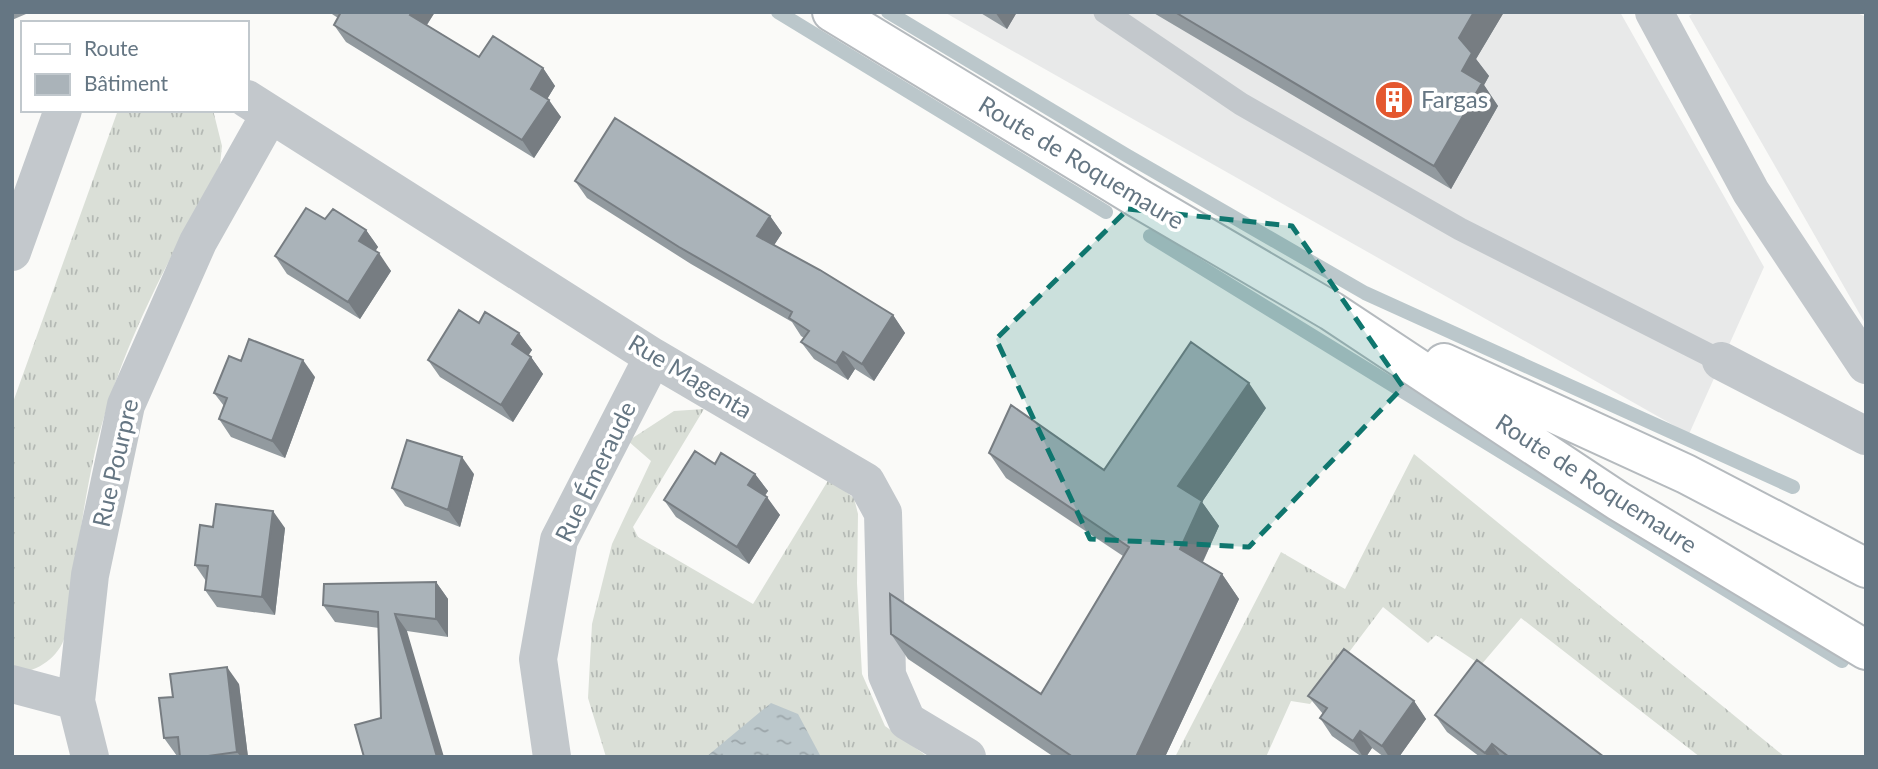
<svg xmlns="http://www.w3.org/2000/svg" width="1878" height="769" viewBox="0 0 1878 769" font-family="Lato,sans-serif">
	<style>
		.built { fill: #e8e9e9 }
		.grass { fill: url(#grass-tufts) }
		.water { fill: url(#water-ripples) }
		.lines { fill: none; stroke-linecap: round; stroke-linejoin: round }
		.stream { stroke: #bbc7cb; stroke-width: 14 }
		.primary-casing { stroke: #b5babe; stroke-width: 42 }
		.service { stroke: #c3c8cc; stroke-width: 23 }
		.minor { stroke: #c3c8cc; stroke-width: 38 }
		.primary { stroke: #fff; stroke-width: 38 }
		.wall { fill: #929a9f }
		.shaded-wall { fill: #777d82 }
		.building { fill: #aab3b9; stroke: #777d82; stroke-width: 2 }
		.marked { fill: #0f766e; fill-opacity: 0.2; stroke: #0f766e; stroke-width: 5; stroke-dasharray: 14 9; stroke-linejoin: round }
		.labels { text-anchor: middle; stroke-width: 7; stroke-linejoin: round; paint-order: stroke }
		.poi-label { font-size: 24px; fill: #657683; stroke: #fff; text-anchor: start }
		.street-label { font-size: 24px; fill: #657683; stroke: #fff }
	</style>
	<defs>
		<pattern id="grass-tufts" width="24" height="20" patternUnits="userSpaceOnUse" patternTransform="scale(1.75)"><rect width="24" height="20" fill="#dadfd7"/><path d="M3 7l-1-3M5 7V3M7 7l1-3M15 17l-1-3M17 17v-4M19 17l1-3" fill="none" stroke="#b4b9b4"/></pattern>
		<pattern id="water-ripples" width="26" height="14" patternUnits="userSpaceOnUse" patternTransform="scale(1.75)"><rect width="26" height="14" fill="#bbc7cb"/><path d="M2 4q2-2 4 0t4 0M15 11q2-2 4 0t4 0" fill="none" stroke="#9ca6aa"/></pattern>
	</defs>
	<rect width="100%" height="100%" fill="#fafaf8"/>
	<path class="built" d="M944 12H1620L1764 267 1689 434Z
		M1695 12H1855L1866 17V325L1689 16Z"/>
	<path class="grass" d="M118 110H213L222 146 220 165C171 256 118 350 95 452 86 492 80 533 74 573 71 593 71 617 65 636 59 658 34 675 12 672V405Z
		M704 409 633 527 638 537 753 604 829 479 854 498 858 514 857 583 862 674 885 726 928 757H606L588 698 592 624 612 544 651 461 628 441 674 411Z
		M1414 454 1785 757H1700L1521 618 1481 665 1436 635 1428 643 1383 607 1310 704 1291 701 1266 757H1175L1281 552 1345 589Z"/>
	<path class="water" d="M771 703 798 714 821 757H706Z"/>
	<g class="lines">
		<path class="stream" d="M778 12 1106 212
			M888 12 1126 155 1365 293 1793 487
			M1150 236 1842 661"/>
		<g class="primary-casing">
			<path id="primary" d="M832 12 1138 198 1331 311 1618 501 1866 650
				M1444 363 1686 474 1866 568"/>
		</g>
		<path class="service" d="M1105 12 1241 104 1460 229 1721 361"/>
		<path class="minor" d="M1654 12 1751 192 1866 365
			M247 99 653 357 866 482 883 513 887 675 907 721 967 757
			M12 252 63 110
			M1721 361 1866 436
			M12 684 76 701
			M90 757 76 701 90 575 126 405 198 242 270 114
			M552 757 538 659 559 540 653 357"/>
		<use href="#primary" class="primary"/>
	</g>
	<path class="wall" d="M12 12H26V14L12 20Z
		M329 12H435L427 25 479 57 543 68 555 86 547 99 561 117 534 158 346 42 334 25 338 18Z
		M979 12H1017L1007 29Z
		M1152 12H1504L1476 59 1489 76 1484 85 1498 106 1451 189Z
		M575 181 770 216 782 233 774 245 893 315 905 333 874 381 855 369 848 380 814 359 801 342 804 338 801 336 792 322 691 264 587 198Z
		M325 219 366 230 378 247 375 251 391 271 360 319 287 274 275 256Z
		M519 333 532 350 528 355 531 357 543 374 513 422 440 377 428 360Z
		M241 361 315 377 285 458 231 437 219 419 224 406 214 393Z
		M1266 408 1202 502 1219 526 1203 562 1222 574 1239 599 1165 757H1054L908 659 891 634 1041 694 1123 556 1006 478 989 453 1104 470Z
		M715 464 755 474 768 491 765 496 780 515 749 564 676 517 664 500Z
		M474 474 460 527 405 506 392 488Z
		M213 527 285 528 275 615 217 607 205 590 206 581 195 565Z
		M436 582 448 599V637L407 631 381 718 379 628 335 622 323 605Z
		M239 684 248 757H180V755L177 756 164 738 173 697Z
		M1308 696 1414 701 1426 719 1399 757H1384L1372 748 1366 757H1362L1332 736 1320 718 1323 714Z
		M1435 715 1604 757H1480L1447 732Z"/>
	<path class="shaded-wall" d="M412 12H435L422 32 410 15Z
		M995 12H1017L1007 29Z
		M1474 12H1504L1476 59 1489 76 1484 85 1498 106 1451 189 1434 166 1462 71 1459 38Z
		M543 68 555 86 543 106 531 89Z
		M549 100 561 117 534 158 522 140Z
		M770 216 782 233 769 253 757 236Z
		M366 230 378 247 371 258 359 241Z
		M379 253 391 271 360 319 348 302Z
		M893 315 905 333 874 381 862 364Z
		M519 333 532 350 524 362 512 344Z
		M843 352 855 369 848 380 836 363Z
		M531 357 543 374 513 422 501 405Z
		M303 360 315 377 285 458 272 441Z
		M1249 383 1266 408 1202 502 1219 526 1197 574 1180 549 1178 486Z
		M462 457 474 474 460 527 448 510Z
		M755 474 768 491 760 502 748 485Z
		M767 497 780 515 749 564 737 547Z
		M273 511 285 528 275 615 262 597Z
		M1222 574 1239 599 1165 757H1136Z
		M436 582 448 599V637L436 619Z
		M395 614 407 631 444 757H437Z
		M227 667 239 684 248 757H241L237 752Z
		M1414 701 1426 719 1399 757H1389L1382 746Z
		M1360 731 1372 748 1366 757H1363L1353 741Z
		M1492 744 1501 757H1488L1485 753Z"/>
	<path class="building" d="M341 12H412L410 15 479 57 493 36 543 68 531 89 549 100 522 140 334 25Z
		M1175 12H1474L1459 38 1472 53 1462 71 1482 83 1434 166Z
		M615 118 770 216 757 236 820 270 893 315 862 364 843 352 836 363 801 342 809 331 789 318 792 312 679 247 575 181Z
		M306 208 325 219 333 209 366 230 359 241 379 253 348 302 275 256Z
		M459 310 479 323 485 312 519 333 512 344 531 357 501 405 428 360Z
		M249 339 303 360 272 441 219 419 227 398 214 393 229 356 241 361Z
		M1191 342 1249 383 1178 486 1202 501 1180 549 1222 574 1136 757H1073L891 634 890 594 1041 694 1129 547 989 453 1011 405 1104 470Z
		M407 440 462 457 448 510 392 488Z
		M695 451 715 464 721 453 755 474 748 485 767 497 737 547 664 500Z
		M216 504 273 511 262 597 205 590 208 566 195 565 200 525 213 527Z
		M436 582V619L395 614 437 757H364L355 725 381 718 378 612 323 605 324 584Z
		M1344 649 1414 701 1382 746 1360 731 1353 741 1320 718 1327 708 1308 696Z
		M1477 660 1604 757H1509L1492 744 1485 753 1435 715Z
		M227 667 237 752 201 757H180L178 737 164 738 159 698 173 697 170 674Z"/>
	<path class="marked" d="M1128 209 1292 226 1403 387 1249 547 1090 539 996 339Z"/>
	<defs>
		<g id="building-disc" transform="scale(2.0125)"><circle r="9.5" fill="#e4572e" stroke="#fff"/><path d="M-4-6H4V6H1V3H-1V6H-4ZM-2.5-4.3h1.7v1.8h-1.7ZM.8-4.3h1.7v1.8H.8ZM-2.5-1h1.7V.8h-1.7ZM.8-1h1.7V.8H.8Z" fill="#fff"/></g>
	</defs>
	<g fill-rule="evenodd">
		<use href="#building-disc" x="1394" y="100"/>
	</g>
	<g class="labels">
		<g class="poi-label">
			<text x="1421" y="108">Fargas</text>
		</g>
		<g class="street-label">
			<text transform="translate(1081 163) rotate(31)" y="8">Route de Roquemaure</text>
			<text transform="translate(690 377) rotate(31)" y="8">Rue Magenta</text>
			<text transform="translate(116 463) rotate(-77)" y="8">Rue Pourpre</text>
			<text transform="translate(596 472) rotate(-64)" y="8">Rue Émeraude</text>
			<text transform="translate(1596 484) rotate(33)" y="8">Route de Roquemaure</text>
		</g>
	</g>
	<rect width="1878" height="769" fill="none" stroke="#657683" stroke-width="28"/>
	<rect x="21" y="21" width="228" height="91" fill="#ffffff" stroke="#c1c8cd" stroke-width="2"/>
	<rect x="35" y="44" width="35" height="10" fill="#ffffff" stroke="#c1c8cd" stroke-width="2"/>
	<text x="84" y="56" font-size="21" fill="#657683">Route</text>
	<rect x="35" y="74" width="35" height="21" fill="#aab3b9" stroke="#c1c8cd" stroke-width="2"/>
	<text x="84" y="91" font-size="21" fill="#657683">Bâtiment</text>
</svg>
